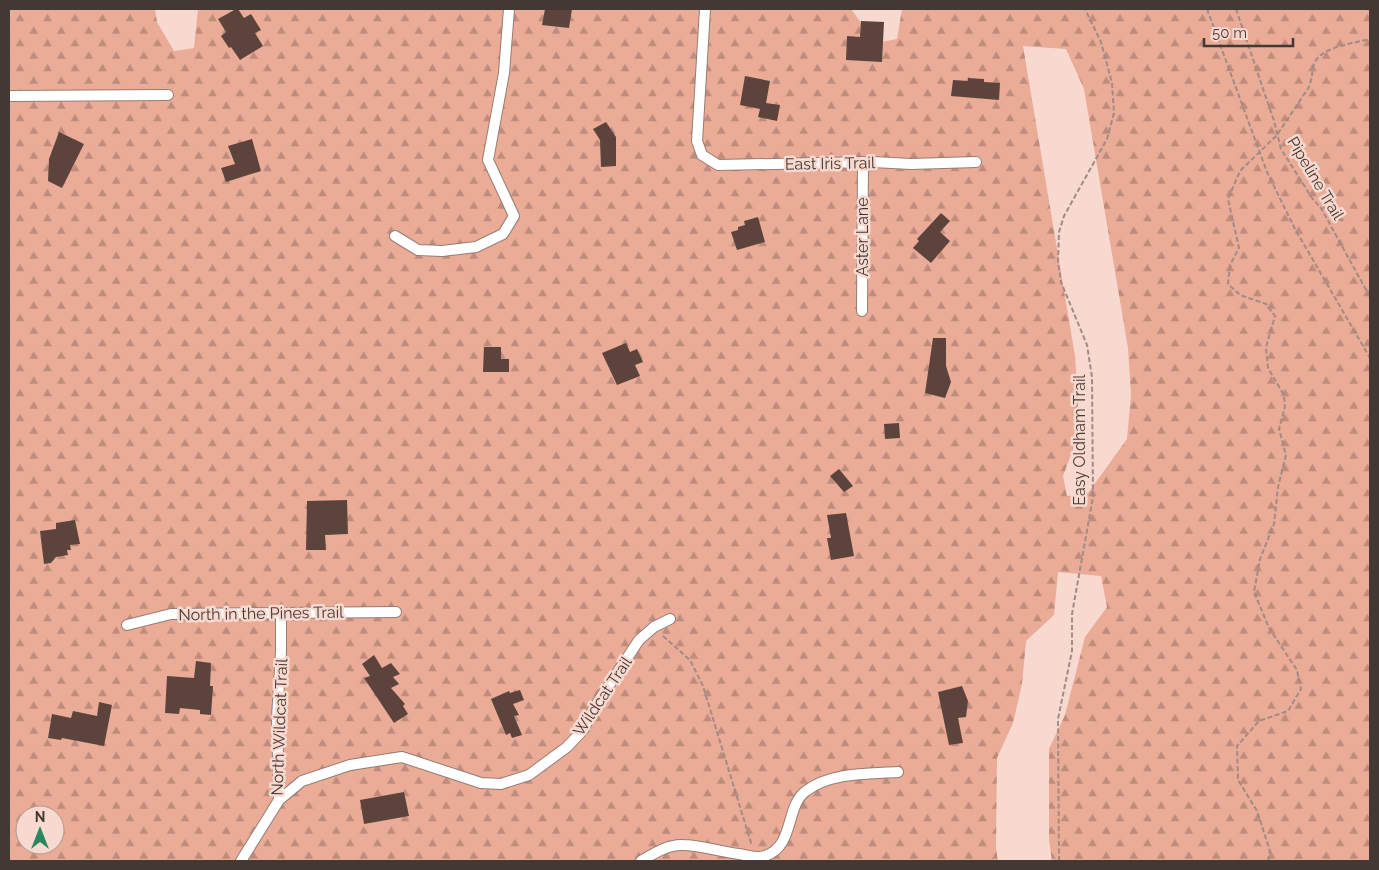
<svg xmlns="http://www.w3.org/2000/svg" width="1379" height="870" viewBox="0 0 1379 870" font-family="Raleway,sans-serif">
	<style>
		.forest { fill: url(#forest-firs); fill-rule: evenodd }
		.building { fill: #5c443c }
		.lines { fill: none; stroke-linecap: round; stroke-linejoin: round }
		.street-casing { stroke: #977c73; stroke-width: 12 }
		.path { stroke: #a18b84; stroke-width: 2; stroke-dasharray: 5 2.5; stroke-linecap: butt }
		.street { stroke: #fff; stroke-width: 10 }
		.labels { text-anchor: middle; stroke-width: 5; stroke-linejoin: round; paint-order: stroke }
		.street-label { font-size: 16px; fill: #443834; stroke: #f8d9cf }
	</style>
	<defs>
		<pattern id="forest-firs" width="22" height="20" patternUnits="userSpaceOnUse" patternTransform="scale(1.25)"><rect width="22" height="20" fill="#eaab97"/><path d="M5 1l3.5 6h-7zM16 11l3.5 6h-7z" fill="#bf8c7c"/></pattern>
	</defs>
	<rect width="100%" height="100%" fill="#f8d9cf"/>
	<path class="forest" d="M9 9H155L157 22 174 51 194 48 198 9H851L876 43 897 39 902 9H1370V861H1052L1049 840V749L1065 715 1085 637 1107 607 1101 576 1058 572 1054 615 1026 641 1022 684 1013 723 997 758 996 848 998 861H9ZM1023 46 1066 49 1084 89 1128 348 1131 395 1127 439 1088 493 1067 496 1063 476 1074 447 1078 404 1075 356ZM25 815H55V845H25Z"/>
	<path class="building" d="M236 9H238L244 18 251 14 261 30 255 33 263 46 240 60 231 47 229 48 221 36 226 32 218 19Z
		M545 9H572L569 28 542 25Z
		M861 21 884 22 882 62 846 60 847 36 860 37Z
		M745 76 770 81 766 103 780 105 777 121 758 117 760 109 740 105Z
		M968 78 984 79V82L1000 83 999 100 951 96 953 80 968 81Z
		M606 122 616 137V166L601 167 600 140 593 129Z
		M59 132 84 144 62 188 48 181 49 159Z
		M252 139 261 171 226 182 221 168 235 164 228 146Z
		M941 213 950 221 940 232 950 241 931 263 913 248 919 241 917 239Z
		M758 217 765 242 737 250 731 232 738 230V227L745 225 744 221Z
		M933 338H946V366L951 382 945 398 925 393Z
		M626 343 630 352 637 349 643 362 635 365 640 376 617 385 602 353Z
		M484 347H501V359H509V372H483Z
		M899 423 900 438 885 439 884 424Z
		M839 469 853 486 844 492 830 476Z
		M347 500 348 534 325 535 326 550H306L307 501Z
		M846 513 854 556 831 560 827 538H831L827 515Z
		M75 520 80 544 70 545 71 550H67L68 555 56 557 51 563 44 564 40 531 56 529V523Z
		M374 655 382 668 391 663 400 674 393 677 399 684 391 688 405 704 403 706 408 714 394 723 364 678 370 676 362 664Z
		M196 661 211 663 210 686H213L211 715 200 714V710L180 708 179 714 165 713 167 676 194 678Z
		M962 686 968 701 966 717 958 718 963 743 949 745 938 692Z
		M520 690 524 700 513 704 519 715 514 716 522 735 512 738 510 733 506 735 491 699 509 691 510 693Z
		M99 702 112 705 104 746 62 738 61 740 48 738 52 714 71 718 73 711 97 716Z
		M404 792 409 816 364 824 360 800Z"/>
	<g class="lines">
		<g class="street-casing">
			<path id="street" d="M705 9 697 141 702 155 718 165 873 162 911 164 976 162
				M9 96 168 95
				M395 236 418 250 442 251 476 247 503 234 514 216 488 160 504 73 509 9
				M862 311 863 162
				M127 625 171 614 396 612
				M279 800 302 781 350 765 402 757 481 783 501 784 529 775 567 747 583 730 596 705 639 640 654 627 670 619
				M241 861 279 800 277 718 281 651V612
				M641 861C653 854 668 844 683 845 701 845 720 852 739 854 747 855 757 859 765 856 795 846 785 806 806 791 831 772 868 774 898 772"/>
		</g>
		<path class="path" d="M1207 9 1267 172 1295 229 1370 358
			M1236 9 1274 121 1281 149 1312 198 1321 208 1370 297
			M663 636 690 660 703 686 752 846
			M1059 861 1058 719 1072 651V614L1093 497 1092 377 1087 345 1061 282 1058 262 1059 232 1064 216 1107 139 1114 113 1112 83 1101 42 1085 9
			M1268 861 1270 851 1257 811 1238 780 1237 746 1259 721 1288 711 1301 689 1297 670 1269 628 1254 592 1260 559 1274 524 1278 487 1286 455 1279 429 1285 407 1284 395 1268 368 1266 347 1275 316 1266 304 1240 295 1228 284 1230 265 1239 248 1228 199 1240 171 1277 135 1309 87C1312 79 1312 72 1314 64 1320 47 1355 43 1370 39"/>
		<use href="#street" class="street"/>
	</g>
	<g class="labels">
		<g class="street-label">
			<text transform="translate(830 163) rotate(-1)" y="6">East Iris Trail</text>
			<text transform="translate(1316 178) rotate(59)" y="6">Pipeline Trail</text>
			<text transform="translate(862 237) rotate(-90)" y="6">Aster Lane</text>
			<text transform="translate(1079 440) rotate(-90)" y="6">Easy Oldham Trail</text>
			<text transform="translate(261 613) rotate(-1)" y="6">North in the Pines Trail</text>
			<text transform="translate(602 696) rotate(-56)" y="6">Wildcat Trail</text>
			<text transform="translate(279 727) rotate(-88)" y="6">North Wildcat Trail</text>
		</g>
	</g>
	<rect width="1379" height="870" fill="none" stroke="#443834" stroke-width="20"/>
	<g transform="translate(40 830)"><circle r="24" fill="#f8d9cf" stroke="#b09991"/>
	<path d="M0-4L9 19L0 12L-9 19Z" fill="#2a865c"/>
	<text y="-8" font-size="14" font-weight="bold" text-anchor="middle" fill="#443834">N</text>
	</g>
	<path d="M1204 38v8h89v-8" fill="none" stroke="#443834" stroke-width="2.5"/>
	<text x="1212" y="38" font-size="15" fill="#443834" stroke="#f8d9cf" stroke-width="4" paint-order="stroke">50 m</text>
</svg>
